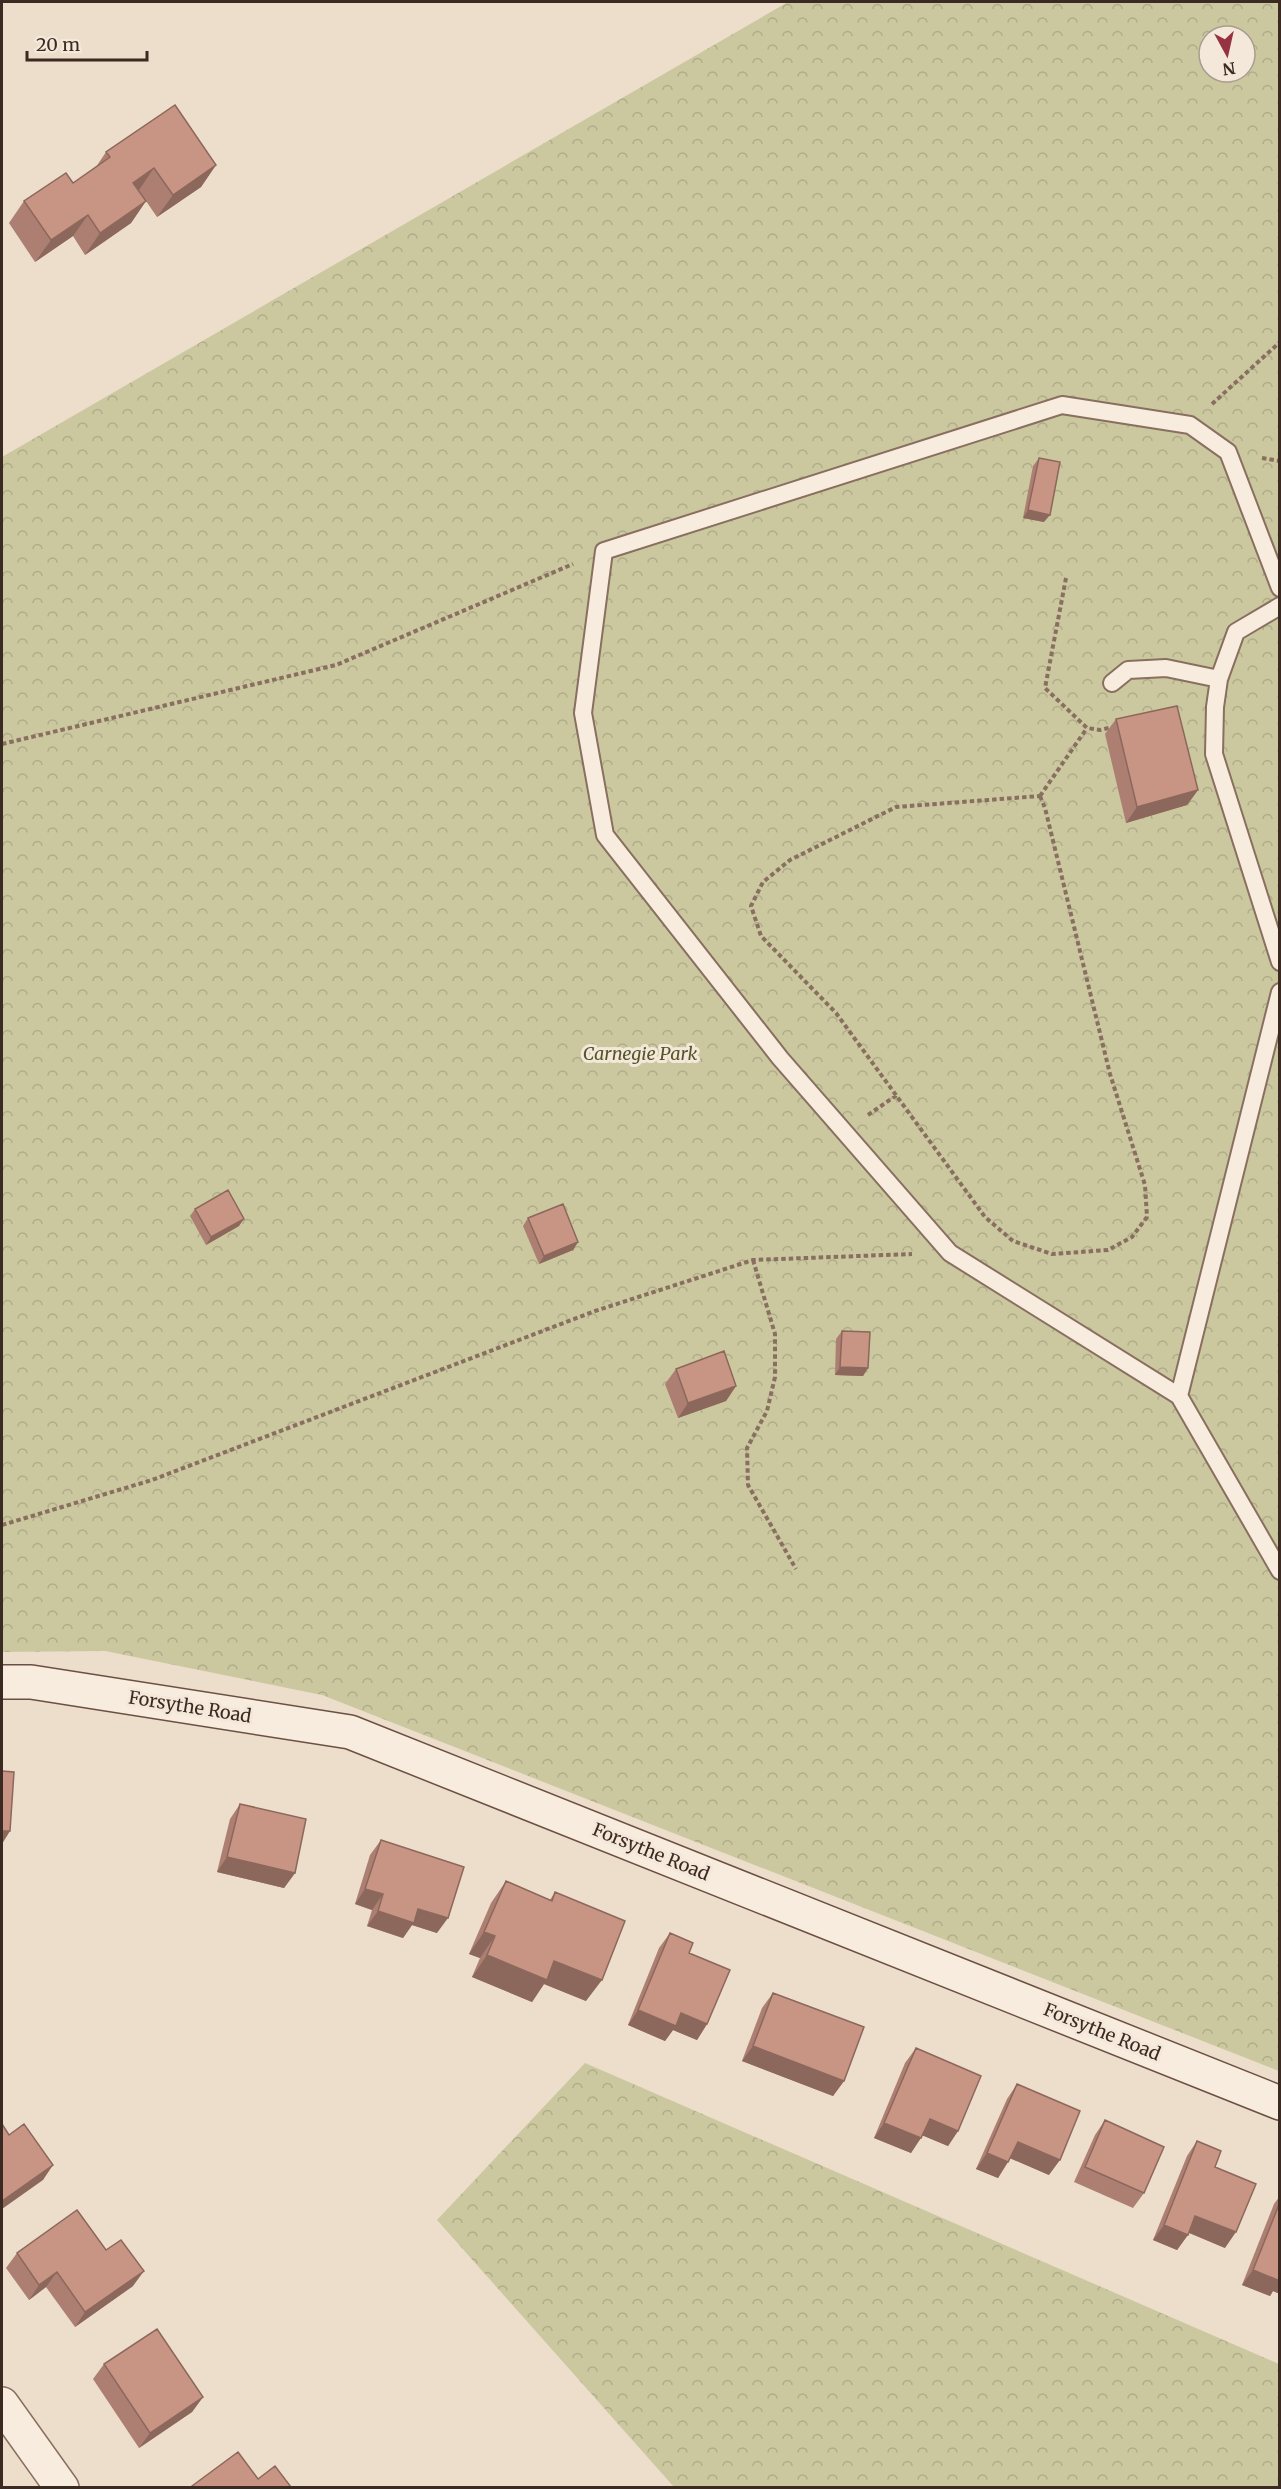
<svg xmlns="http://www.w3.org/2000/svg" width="1281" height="2489" viewBox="0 0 1281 2489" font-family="Merriweather,serif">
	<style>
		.forest { fill: url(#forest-crowns); fill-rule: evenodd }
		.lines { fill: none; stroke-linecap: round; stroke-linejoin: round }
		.lane-casing { stroke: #896f60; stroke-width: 20 }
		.street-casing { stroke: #896f60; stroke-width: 36 }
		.secondary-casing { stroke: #6b5043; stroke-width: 36 }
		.path { stroke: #896f60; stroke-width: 4; stroke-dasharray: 4.5 3; stroke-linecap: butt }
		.lane { stroke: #f8ecde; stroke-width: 16 }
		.street { stroke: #f8ecde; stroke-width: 33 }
		.secondary { stroke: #f8ecde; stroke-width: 33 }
		.wall { fill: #ac7f72 }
		.shaded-wall { fill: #8c685c }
		.building { fill: #c89484; stroke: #8c685c; stroke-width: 1.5 }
		.labels { text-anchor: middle; stroke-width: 6; stroke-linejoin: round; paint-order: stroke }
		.park-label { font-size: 18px; font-style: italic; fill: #52562a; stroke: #f4e8da }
		.street-label { font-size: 18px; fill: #3b2a22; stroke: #f4e8da }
	</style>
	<defs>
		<pattern id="forest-crowns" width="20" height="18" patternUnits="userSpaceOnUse" patternTransform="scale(1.5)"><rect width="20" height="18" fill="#cbc89f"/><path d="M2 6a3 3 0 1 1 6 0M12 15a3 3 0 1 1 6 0" fill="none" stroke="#afac89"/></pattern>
	</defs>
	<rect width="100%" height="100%" fill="#edddcb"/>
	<path class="forest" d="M788 2H1279V2071L322 1695 105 1651 2 1652V457ZM1209 36H1245V72H1209Z
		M585 2063 1279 2364V2487H674L437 2220Z"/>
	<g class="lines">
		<g class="lane-casing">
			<path id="lane" d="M1280 588 1228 452 1190 425 1062 405 604 551 583 713 605 835 780 1058 950 1253 1179 1396 1280 1571
				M1280 606 1236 632 1219 679 1215 707 1214 754 1280 962
				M1112 683 1128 670 1166 668 1219 679
				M1179 1396 1280 992"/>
		</g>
		<g class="street-casing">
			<path id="street" d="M2 2404 62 2488"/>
		</g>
		<g class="secondary-casing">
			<path id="secondary" d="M2 1682H31L350 1732 1280 2103"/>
		</g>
		<path class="path" d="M1212 404 1280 342
			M1262 458 1280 461
			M1066 578 1045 688 1087 728 1100 730 1113 727
			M2 744 336 665 573 564
			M1040 796 1045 808 1110 1074 1145 1185 1147 1217 1132 1237 1108 1250 1052 1254 1013 1241 985 1217 836 1013 761 936 751 906 763 882 790 860 896 807Z
			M1040 796 1087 728
			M868 1115 897 1095
			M753 1260 775 1334V1377L767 1411 747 1448 748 1485 796 1569
			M2 1525 152 1480 595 1311 753 1260 912 1254"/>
		<use href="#lane" class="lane"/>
		<use href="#street" class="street"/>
		<use href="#secondary" class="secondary"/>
	</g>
	<path class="wall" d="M106 152 216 165 201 187 157 217 146 201 131 223 85 255 73 236 35 262 9 223 24 201 73 183 96 167Z
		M1039 458 1044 522 1023 518 1033 466Z
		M1116 719 1198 790 1187 805 1126 823 1105 734Z
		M195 1209 239 1226 206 1245 190 1216Z
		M528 1218 578 1242 573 1250 539 1264 523 1226Z
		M842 1331 868 1368 863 1376 835 1375 836 1339Z
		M676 1369 736 1386 726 1401 678 1418 665 1384Z
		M240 1804 295 1873 284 1888 217 1872 230 1819Z
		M381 1840 437 1933 412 1925 403 1938 367 1926 372 1910 355 1904 370 1855Z
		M506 1881 550 1900 555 1892 586 2001 544 1984 532 2002 472 1977 480 1958 469 1954 491 1903Z
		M670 1933 689 1953 707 2024 697 2040 673 2030 665 2041 628 2025 659 1948Z
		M773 1993 844 2081 833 2096 742 2061 762 2008Z
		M916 2048 958 2131 948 2146 922 2135 911 2153 874 2138 905 2063Z
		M1017 2084 1049 2175 1010 2158 998 2178 976 2169 1007 2099Z
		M1105 2120 1144 2193 1133 2208 1074 2182 1095 2135Z
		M1197 2141 1215 2167 1225 2248 1189 2233 1177 2250 1153 2240 1187 2156Z
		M1280 2196V2294L1273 2291 1270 2296 1242 2285 1274 2204Z
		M106 2250 133 2286 75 2327 46 2287 29 2300 6 2268 17 2253Z
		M104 2364 203 2397 192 2412 139 2448 93 2379Z"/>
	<path class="shaded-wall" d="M216 165 201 187 157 217 173 195Z
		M154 168 139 190 133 183Z
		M146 201 131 223 85 255 100 233Z
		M88 215 73 236 35 262 51 240Z
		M1028 510 1050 515 1044 522 1023 518Z
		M1198 790 1187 805 1126 823 1137 807Z
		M244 1219 239 1226 206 1245 211 1237Z
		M578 1242 573 1250 539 1264 544 1256Z
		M840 1367 868 1368 863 1376 835 1375Z
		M736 1386 726 1401 678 1418 688 1403Z
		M2 1831H10L2 1844Z
		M227 1857 295 1873 284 1888 217 1872Z
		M365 1889 383 1894 372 1910 355 1904Z
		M418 1909 448 1918 437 1933 412 1925 403 1938 367 1926 378 1911Z
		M484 1932 495 1936 480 1958 469 1954Z
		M487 1955 554 1961 602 1980 586 2001 544 1984 532 2002 472 1977Z
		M638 2010 681 2013 707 2024 697 2040 673 2030 665 2041 628 2025Z
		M753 2046 844 2081 833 2096 742 2061Z
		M930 2119 958 2131 948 2146 919 2134Z
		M884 2123 921 2138 911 2153 874 2138Z
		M1018 2142 1060 2160 1049 2175 1007 2157Z
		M987 2153 1008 2162 998 2178 976 2169Z
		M53 2165 43 2180 2 2209V2201Z
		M1195 2216 1236 2232 1225 2248 1185 2231Z
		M1164 2225 1188 2235 1177 2250 1153 2240Z
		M1253 2270 1280 2280V2294L1273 2291 1270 2296 1242 2285Z
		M144 2271 133 2286 75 2327 85 2312Z
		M57 2272 46 2287 29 2300 39 2285Z
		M203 2397 192 2412 139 2448 150 2433Z"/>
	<path class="building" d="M175 105 216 165 173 195 154 168 133 183 146 201 100 233 88 215 51 240 24 201 66 173 73 183 110 157 106 152Z
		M1039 458 1060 462 1050 515 1028 510Z
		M1177 706 1198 790 1137 807 1116 719Z
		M228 1190 244 1219 211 1237 195 1209Z
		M563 1204 578 1242 544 1256 528 1218Z
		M842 1331 870 1332 868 1368 840 1367Z
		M724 1351 736 1386 688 1403 676 1369Z
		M2 1771 14 1772 10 1831H2Z
		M240 1804 306 1819 295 1873 227 1857Z
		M381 1840 464 1867 448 1918 418 1909 414 1923 378 1911 383 1894 365 1889Z
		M506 1881 552 1901 555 1892 625 1921 602 1980 554 1961 547 1980 487 1955 495 1936 484 1932Z
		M670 1933 693 1943 689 1953 730 1970 707 2024 681 2013 676 2026 638 2010Z
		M773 1993 864 2027 844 2081 753 2046Z
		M916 2048 981 2076 958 2131 930 2119 921 2138 884 2123Z
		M1017 2084 1080 2111 1060 2160 1018 2142 1008 2162 987 2153Z
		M1105 2120 1164 2147 1144 2193 1085 2167Z
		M2 2124 9 2135 24 2124 53 2165 2 2201Z
		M1197 2141 1221 2151 1215 2167 1256 2184 1236 2232 1195 2216 1188 2235 1164 2225Z
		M1280 2202V2281L1253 2270Z
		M77 2210 106 2250 121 2240 144 2271 85 2312 57 2272 39 2285 17 2253Z
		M157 2329 203 2397 150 2433 104 2364Z
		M238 2452 258 2479 275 2466 291 2487H193L192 2486Z"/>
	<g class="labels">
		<g class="park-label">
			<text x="640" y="1060">Carnegie Park</text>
		</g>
		<g class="street-label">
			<text transform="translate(190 1707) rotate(9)" y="6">Forsythe Road</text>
			<text transform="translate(651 1852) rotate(22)" y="6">Forsythe Road</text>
			<text transform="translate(1102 2032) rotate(22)" y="6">Forsythe Road</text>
		</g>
	</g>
	<rect width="1281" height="2489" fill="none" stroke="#3b2a22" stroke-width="6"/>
	<g transform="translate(1227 54) rotate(172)"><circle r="28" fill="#f4e8da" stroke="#aa9c90" stroke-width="1.5"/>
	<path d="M0-4.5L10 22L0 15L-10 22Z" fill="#953345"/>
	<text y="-9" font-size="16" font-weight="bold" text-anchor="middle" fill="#3b2a22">N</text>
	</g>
	<path d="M27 51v9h120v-9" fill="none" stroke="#3b2a22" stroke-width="3"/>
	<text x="36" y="51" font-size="18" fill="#3b2a22" stroke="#f4e8da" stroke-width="4.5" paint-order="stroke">20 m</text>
</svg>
